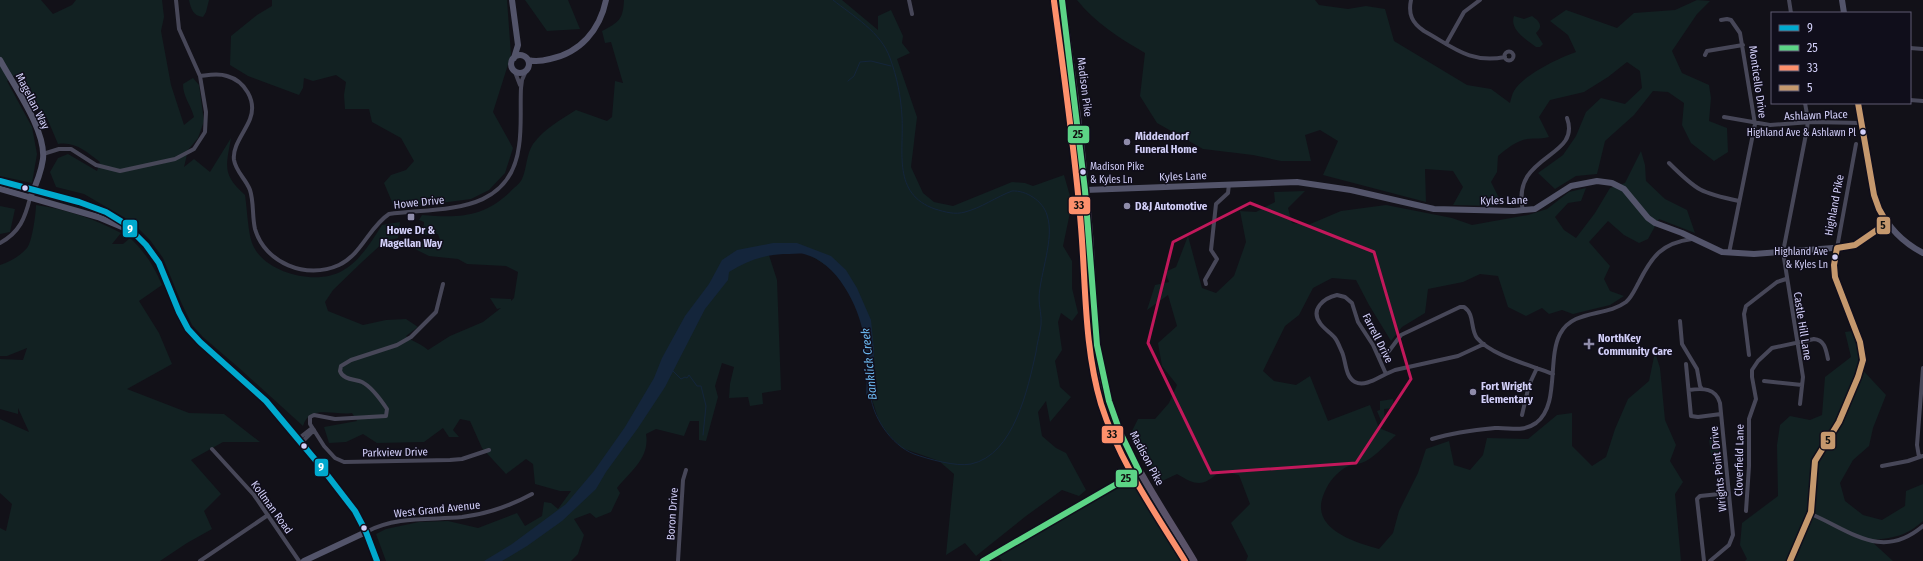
<svg xmlns="http://www.w3.org/2000/svg" width="1923" height="561" viewBox="0 0 1923 561" font-family="'Fira Sans Condensed',sans-serif">
	<style>
		.green { fill: #122122 }
		.water { fill: #14253b }
		.lines { fill: none; stroke-linecap: round; stroke-linejoin: round }
		.stream { stroke: #14253b; stroke-width: 1 }
		.street { stroke: #474758; stroke-width: 4 }
		.secondary { stroke: #53546a; stroke-width: 6 }
		.primary { stroke: #595268; stroke-width: 7 }
		.bus-1-casing { stroke: #100e1b; stroke-width: 9 }
		.bus-2-casing { stroke: #100e1b; stroke-width: 9 }
		.bus-3-casing { stroke: #100e1b; stroke-width: 9 }
		.bus-4-casing { stroke: #100e1b; stroke-width: 9 }
		.bus-1 { stroke: #00a9ce; stroke-width: 6 }
		.bus-2 { stroke: #5cd486; stroke-width: 6 }
		.bus-3 { stroke: #fd906c; stroke-width: 6 }
		.bus-4 { stroke: #c5986d; stroke-width: 6 }
		.marked { fill: none; stroke: #c2185b; stroke-width: 3; stroke-linejoin: round }
		.bus-dot { fill: #d2cff8; stroke: #100e1b; stroke-width: 1.5 }
		.poi-dot { fill: #8f8caa; stroke: #100e1b; stroke-width: 1.5 }
		.labels { text-anchor: middle; stroke-width: 3; stroke-linejoin: round; paint-order: stroke }
		.bus-label { font-size: 10px; fill: #d2cff8; stroke: #100e1b; text-anchor: end }
		.street-label { font-size: 11px; fill: #d2cff8; stroke: #100e1b }
		.poi-label { font-size: 11px; font-weight: bold; fill: #d2cff8; stroke: #100e1b; text-anchor: start }
		.water-label { font-size: 12px; font-style: italic; fill: #6ab5eb; stroke: #100e1b }
		.line-badge { stroke: #100e1b; stroke-width: 1.5 }
		.badge-label { font-size: 11px; text-anchor: middle; font-weight: bold; fill: #fff }
		.pale-badge-label { font-size: 11px; text-anchor: middle; font-weight: bold; fill: #111 }
	</style>
	<rect width="100%" height="100%" fill="#121118"/>
	<path class="green" d="M0 0H41L53 14 72 5 76 0H162L164 17 161 31 171 85 184 125 194 117C191 105 183 97 183 84L193 78 199 85 204 121 198 138 188 150 184 167 194 159 210 172 231 138C226 167 222 174 245 195 247 208 248 232 252 243 263 273 316 286 342 271 360 261 371 242 382 225L400 222 398 238 385 241 362 262 333 290 325 302 328 311 363 325 386 320 406 319 418 327 406 336C413 342 422 344 428 350L450 336 483 322 501 308 497 309 490 298 511 299V301L514 298 518 272 506 266 467 264 458 259 429 256 413 248 420 242 440 240 438 234 423 235 424 222 419 220 422 215C457 218 483 218 510 192 513 188 520 184 522 179 527 168 526 155 533 144 544 129 560 120 576 110L607 121 612 117 615 81 623 83 611 42 605 43 602 31C619 22 623 20 624 0H842L878 30V16L891 10 903 36 902 43 910 53 897 59 917 117 911 167 923 193 934 202 953 206 1012 182 1025 183 1033 186 1064 175 1072 203 1063 246 1072 261V288L1078 313 1072 321 1061 313 1058 322 1062 350 1055 361 1060 387 1071 397 1050 422 1046 401 1038 412 1042 436 1056 448 1066 453 1086 490 1079 496 1062 490 1026 516 976 556 965 543 946 555 954 474 939 461 902 448 888 434 879 421 870 393 871 373 866 324 844 277 804 251 767 249 777 280 781 390 762 393 763 404 750 406 748 397 729 398 730 384 734 367 722 363 715 386 718 397 706 441 699 440V421H690L684 436 656 429 646 434C650 458 631 471 617 488L620 493 611 512 596 518 590 513 574 519 584 535 578 554 571 561H386L376 534 386 529 419 522 448 521 478 528 517 513 525 526 542 516 544 502 551 503 558 509 571 491H560L535 484 533 464 526 459 506 474 482 448 470 421 460 419 453 430 459 437H449L443 428 424 442 377 443 363 434 346 442 329 443 324 427 357 421 352 413C334 416 310 404 303 426L239 368 203 337 192 325 181 302 163 258 150 240 132 222 84 194 56 187 50 172 58 158 68 154 97 171 100 162C87 152 75 141 58 144L47 118 37 107 15 75 7 81 32 127 37 154 32 183 0 176Z
		M189 0H209L206 12 203 17C193 16 191 9 189 0Z
		M272 0H507L511 55 493 112 513 148 505 173 489 190 471 199 395 209 384 183 391 175 406 170 414 161 401 138 372 122 369 109H345L344 95 346 82 336 75 313 81 304 78 303 88 299 95 248 76 230 65 231 36 257 15 272 6Z
		M525 0H568L580 29 547 31Z
		M1077 0H1315L1319 5 1348 9 1366 6 1385 9 1394 41 1467 85 1491 89 1510 103C1511 99 1512 94 1514 91 1523 75 1559 58 1576 52L1568 35 1550 21 1566 10 1617 28 1634 13 1675 10 1697 0 1710 1 1697 14 1672 51 1682 73 1709 85 1711 98 1709 121 1727 128 1728 152 1714 161 1691 143 1682 125 1684 103 1668 92 1653 91 1634 115 1605 141 1597 174 1576 176 1555 189 1538 173 1563 155 1576 136 1586 112 1601 98 1625 104 1642 88 1640 71 1627 62 1608 77 1584 92 1550 100 1539 117 1549 137C1540 140 1532 137 1523 140 1514 143 1506 149 1498 156L1497 172 1491 182 1499 198 1493 206 1453 205 1463 187 1453 171 1425 169 1426 202 1323 175 1338 141 1320 130 1305 135 1311 161H1281L1253 155 1203 149 1157 123 1140 96 1145 53C1121 39 1094 22 1077 0Z
		M1514 16 1524 19 1532 16C1539 21 1544 26 1536 33L1543 44 1540 47H1536C1527 40 1509 30 1514 16Z
		M1641 151 1645 165 1646 181 1665 199 1687 210 1695 233 1659 219 1648 239 1639 243 1624 235 1608 221 1589 242 1610 266 1604 279 1610 291 1624 296 1610 305 1573 314 1562 310 1549 314 1542 308 1526 316 1508 307 1498 276 1480 274 1463 282 1428 289 1425 313 1402 327 1391 341 1369 305 1356 280 1332 278 1313 288 1299 315 1285 326 1263 371 1274 381 1296 385 1310 376 1328 421 1370 405 1379 428 1396 435C1387 443 1377 455 1366 461 1359 465 1349 464 1343 469 1333 476 1327 485 1323 496 1311 529 1354 542 1379 549L1393 533 1399 511 1418 473 1426 449 1449 441 1454 465 1470 470 1483 455 1487 438 1528 439 1557 415 1572 413V446L1592 466 1606 457 1615 429 1628 399 1649 381 1655 352 1660 368 1665 420 1676 445 1670 461 1683 482 1675 494 1681 561H1246L1248 556 1231 523 1250 504 1239 475 1220 471C1203 487 1197 486 1177 474L1160 482 1131 433 1138 419H1155L1169 403 1177 385 1162 366 1158 343 1177 326 1168 295 1147 310 1155 285 1169 282 1165 272 1176 267 1188 236 1202 288 1216 293 1234 276 1246 242 1240 211 1256 212 1275 202 1274 192 1305 191 1288 208 1292 223 1308 225 1341 211 1386 205 1452 218 1472 225 1528 215 1547 209 1569 192 1586 188 1581 201 1568 203 1555 217 1564 230 1576 238 1595 213 1610 188 1625 183Z
		M36 205C65 209 95 219 121 233L112 244H123L130 238C145 252 154 266 162 285L139 301 159 333 172 364 127 389 189 413 224 414 260 442H223L191 460 221 494 204 511 212 529 187 543 160 561H0V528L6 531 12 504 0 493V419L29 432 18 408V414L0 409V359L23 360 27 348 7 356H0V265C10 262 20 256 27 248 32 243 36 213 36 205Z
		M0 206 15 209 10 232 0 234Z
		M1852 331 1858 350V365L1886 395 1873 428 1869 446 1853 460 1840 483 1845 501 1863 515 1882 520 1905 506 1906 491 1923 484V521C1905 537 1893 538 1870 540L1893 561H1745L1747 559 1740 545 1742 523 1778 496 1777 445 1780 425 1790 416 1810 420 1822 415 1825 377 1851 357 1845 332Z
		M1393 399 1394 408 1384 409 1385 422 1382 423 1377 411 1380 410V401Z
		M1719 437 1721 455 1711 456 1709 438Z
		M1139 471 1194 561H1002L996 554Z"/>
	<path class="water" d="M773 243H797L831 256 846 270 857 288 871 320 874 350 873 388 866 395C867 375 868 356 864 337 859 306 837 262 804 254 800 253 794 254 789 254 766 254 748 260 729 272L728 280 705 309 665 387 638 428 606 472 596 489 562 521 527 546 502 561H484L512 544 566 504 594 471 625 427 654 378 662 358 685 316 709 284 722 260 737 250Z"/>
	<g class="lines">
		<path class="stream" d="M833 0C853 16 881 32 890 58 897 77 901 97 902 117 904 152 892 194 935 209 945 212 955 215 965 212 981 208 996 197 1012 191 1026 190 1043 201 1047 215 1055 238 1040 273 1039 298 1039 307 1042 316 1041 325 1040 334 1037 343 1036 352 1028 388 1014 455 971 464 956 467 928 459 914 454 891 445 871 416 870 390
			M848 81 854 76 860 62 871 61 891 66
			M673 371 681 379 685 377 687 378 689 375 697 386H701L706 406 703 435"/>
		<path class="street" d="M909 0 912 14
			M1411 0C1408 14 1412 23 1424 31 1453 47 1470 64 1505 57
			M1789 0 1791 13
			M1721 20 1727 19 1731 20 1740 33 1755 124 1729 253
			M1446 44 1464 12 1480 0
			M1910 48 1923 49
			M1504.5 56a4.5 4.5 0 1 1 9 0a4.5 4.5 0 1 1-9 0Z
			M1705 55 1707 51 1743 45
			M515 72 520 85
			M200 76C209 75 218 73 227 76 245 81 257 101 250 119 245 132 232 146 234 160 236 172 246 179 250 190 254 202 252 216 255 229 265 263 306 280 339 265 362 254 369 227 389 214 442 207 510 216 519 146 522 127 520 107 521 88L522 80 526 71
			M1910 100 1923 101
			M1724 117 1770 125 1811 122 1861 123
			M43 154 59 149H71L96 165 120 171 175 159 194 149 205 132 206 112 200 76 179 29 176 0
			M1669 163C1697 191 1701 193 1739 201
			M1523 211C1510 153 1582 159 1567 118
			M0 243C20 232 25 218 30 198
			M1837 248 1856 144
			M443 284 436 312 411 337 397 345 351 360 341 366 340 371C343 380 355 379 362 382 372 387 381 400 387 409L386 416 335 419 314 415 310 417V424L324 446 335 458 344 462 450 460 462 459 489 450
			M1206 284 1205 280 1217 259 1211 250 1216 204 1228 193 1229 184
			M1337 295 1345 297 1352 303 1358 322 1373 345 1386 374C1377 378 1365 387 1355 382 1345 377 1346 361 1342 352 1340 348 1338 342 1335 338 1331 333 1324 329 1320 323 1310 309 1324 298 1337 295Z
			M1680 321 1682 344 1697 369 1700 386 1702 389
			M1749 355 1744 314 1746 306 1777 282 1786 279
			M1378 356 1389 351 1401 335 1460 307H1464C1475 314 1470 329 1477 338 1492 356 1531 365 1553 374
			M1686 364 1691 416 1698 417 1721 414
			M1386 374 1395 370 1458 356 1484 344
			M1764 381 1802 385
			M1689 390C1703 388 1716 388 1720 403L1733 535 1729 545 1710 561
			M1800 404 1803 377 1783 252 1807 129 1808 120 1805 103
			M1522 415 1529 385 1537 368
			M298 439 312 428
			M1432 439C1452 433 1474 430 1495 428 1510 427 1522 433 1536 423 1560 405 1547 359 1560 334 1573 309 1606 317 1626 302 1632 297 1635 289 1639 282 1652 256 1662 243 1692 239
			M301 443 314 430
			M212 449 254 495 299 561
			M1919 457 1917 445 1923 368
			M1882 466 1908 461 1923 456
			M1746 511 1749 466V419L1756 399 1752 377V370L1758 361 1772 348 1814 339C1825 340 1826 350 1828 359
			M1811 514C1851 531 1882 561 1923 526
			M366 532C396 516 430 520 462 517 487 514 510 506 532 494
			M200 561 268 515
			M678 561 683 480 686 470
			M1704 561 1697 499 1700 496 1729 493"/>
		<path class="secondary" d="M512 0 518 45 514 58
			M1842 0 1844 13
			M511 64a9 9 0 1 1 18 0a9 9 0 1 1-18 0Z
			M0 60C14 86 46 130 43 159 41 173 36 185 30 198
			M528 60C536 62 542 61 550 59 580 53 600 30 606 0
			M1858 103C1860 117 1863 131 1865 145 1872 192 1877 229 1923 253
			M0 181 79 202 106 212 124 223 146 245 159 263 179 312 188 329 200 342 266 401 318 463 355 511 366 532 377 561
			M0 189 98 217 129 230
			M1085 190 1297 182 1351 190 1434 209 1514 211 1535 209 1571 186 1597 181 1612 183 1624 189 1648 218 1655 223 1682 233 1722 252 1754 254 1846 247 1860 242 1887 223
			M304 561 366 532
			M983 561 1139 471
			M1790 561C1794 543 1807 530 1811 512L1815 461 1839 422 1858 377 1863 360 1860 342 1835 277 1834 265 1837 248"/>
		<path class="primary" d="M1062 0C1073 80 1084 160 1090 240 1094 294 1092 349 1109 402 1127 459 1163 509 1194 561"/>
		<g class="bus-1-casing">
			<path id="bus-1" d="M0 181 79 202 106 212 124 223 146 245 159 263 179 312 188 329 200 342 266 401 318 463 355 511 366 532 377 561"/>
		</g>
		<g class="bus-2-casing">
			<path id="bus-2" d="M983 561 1139 471 1120 432 1109 401 1097 345 1085 190 1062 0"/>
		</g>
		<g class="bus-3-casing">
			<path id="bus-3" d="M1054 1C1064 76 1075 151 1081 227 1086 286 1084 346 1101 404 1119 461 1154 511 1185 561"/>
		</g>
		<g class="bus-4-casing">
			<path id="bus-4" d="M1790 561 1811 512 1815 461 1839 422 1858 377 1863 360 1860 342 1835 277 1834 265 1837 248 1855 245 1887 223 1879 209 1874 195 1858 103"/>
		</g>
		<use href="#bus-1" class="bus-1"/>
		<use href="#bus-2" class="bus-2"/>
		<use href="#bus-3" class="bus-3"/>
		<use href="#bus-4" class="bus-4"/>
	</g>
	<path class="marked" d="M1250 203 1374 252 1411 379 1356 463 1211 473 1148 343 1173 242Z"/>
	<g class="bus-dot">
		<circle cx="1863" cy="132" r="3.5"/>
		<circle cx="1083" cy="172" r="3.5"/>
		<circle cx="25" cy="188" r="3.5"/>
		<circle cx="1835" cy="257" r="3.5"/>
		<circle cx="304" cy="446" r="3.5"/>
		<circle cx="364" cy="528" r="3.5"/>
	</g>
	<g class="poi-dot">
		<circle cx="1127" cy="142" r="4"/>
		<circle cx="1127" cy="206" r="4"/>
		<rect x="407" y="213" width="8" height="8" rx="2"/>
		<path d="M1587 338h4v4h4v4h-4v4h-4v-4h-4v-4h4z"/>
		<circle cx="1473" cy="392" r="4"/>
	</g>
	<g class="labels">
		<g class="bus-label">
			<text x="1856" y="136">Highland Ave &amp; Ashlawn Pl</text>
			<text x="1090" y="170" text-anchor="start">Madison Pike<tspan x="1090" dy="13">&amp; Kyles Ln</tspan></text>
			<text x="1828" y="255">Highland Ave<tspan x="1828" dy="13">&amp; Kyles Ln</tspan></text>
		</g>
		<g class="street-label">
			<text transform="translate(1758 82) rotate(82)" y="4">Monticello Drive</text>
			<text transform="translate(1085 87) rotate(83)" y="4">Madison Pike</text>
			<text transform="translate(33 101) rotate(63)" y="4">Magellan Way</text>
			<text transform="translate(1816 115) rotate(-2)" y="4">Ashlawn Place</text>
			<text transform="translate(1183 176) rotate(-2)" y="4">Kyles Lane</text>
			<text transform="translate(1504 200) rotate(-1)" y="4">Kyles Lane</text>
			<text transform="translate(419 202) rotate(-6)" y="4">Howe Drive</text>
			<text transform="translate(1834 205) rotate(-79)" y="4">Highland Pike</text>
			<text transform="translate(1803 326) rotate(81)" y="4">Castle Hill Lane</text>
			<text transform="translate(1378 338) rotate(63)" y="4">Farrell Drive</text>
			<text transform="translate(395 452) rotate(-1)" y="4">Parkview Drive</text>
			<text transform="translate(1147 458) rotate(62)" y="4">Madison Pike</text>
			<text transform="translate(1739 460) rotate(-89)" y="4">Cloverfield Lane</text>
			<text transform="translate(1718 469) rotate(-96)" y="4">Wrights Point Drive</text>
			<text transform="translate(272 507) rotate(54)" y="4">Kollman Road</text>
			<text transform="translate(437 509) rotate(-6)" y="4">West Grand Avenue</text>
			<text transform="translate(672 514) rotate(-86)" y="4">Boron Drive</text>
		</g>
		<g class="poi-label">
			<text x="1135" y="140">Middendorf<tspan x="1135" dy="13">Funeral Home</tspan></text>
			<text x="1135" y="210">D&amp;J Automotive</text>
			<text x="411" y="234" text-anchor="middle">Howe Dr &amp;<tspan x="411" dy="13">Magellan Way</tspan></text>
			<text x="1598" y="342">NorthKey<tspan x="1598" dy="13">Community Care</tspan></text>
			<text x="1481" y="390">Fort Wright<tspan x="1481" dy="13">Elementary</tspan></text>
		</g>
		<g class="water-label">
			<text transform="translate(869 364) rotate(-96)" y="4">Banklick Creek</text>
		</g>
	</g>
	<g class="line-badge">
		<rect x="1067" y="125" width="23" height="19" rx="4" fill="#5cd486"/>
		<rect x="1068" y="196" width="23" height="19" rx="4" fill="#fd906c"/>
		<rect x="1876" y="216" width="15" height="19" rx="4" fill="#c5986d"/>
		<rect x="122" y="219" width="16" height="19" rx="4" fill="#00a9ce"/>
		<rect x="1101" y="425" width="23" height="19" rx="4" fill="#fd906c"/>
		<rect x="1820" y="431" width="16" height="19" rx="4" fill="#c5986d"/>
		<rect x="314" y="458" width="15" height="19" rx="4" fill="#00a9ce"/>
		<rect x="1115" y="469" width="23" height="19" rx="4" fill="#5cd486"/>
	</g>
	<g class="badge-label">
		<text x="130" y="233">9</text>
		<text x="321" y="471">9</text>
	</g>
	<g class="pale-badge-label">
		<text x="1078" y="138">25</text>
		<text x="1079" y="209">33</text>
		<text x="1883" y="229">5</text>
		<text x="1112" y="438">33</text>
		<text x="1828" y="444">5</text>
		<text x="1126" y="482">25</text>
	</g>
	<rect x="1771" y="12" width="140" height="92" fill="#100e1b" stroke="#5e5b73"/>
	<rect x="1779" y="25" width="20" height="6" fill="#00a9ce" stroke="#5e5b73"/>
	<text x="1807" y="32" font-size="12" fill="#d2cff8">9</text>
	<rect x="1779" y="45" width="20" height="6" fill="#5cd486" stroke="#5e5b73"/>
	<text x="1807" y="52" font-size="12" fill="#d2cff8">25</text>
	<rect x="1779" y="65" width="20" height="6" fill="#fd906c" stroke="#5e5b73"/>
	<text x="1807" y="72" font-size="12" fill="#d2cff8">33</text>
	<rect x="1779" y="85" width="20" height="6" fill="#c5986d" stroke="#5e5b73"/>
	<text x="1807" y="92" font-size="12" fill="#d2cff8">5</text>
</svg>
